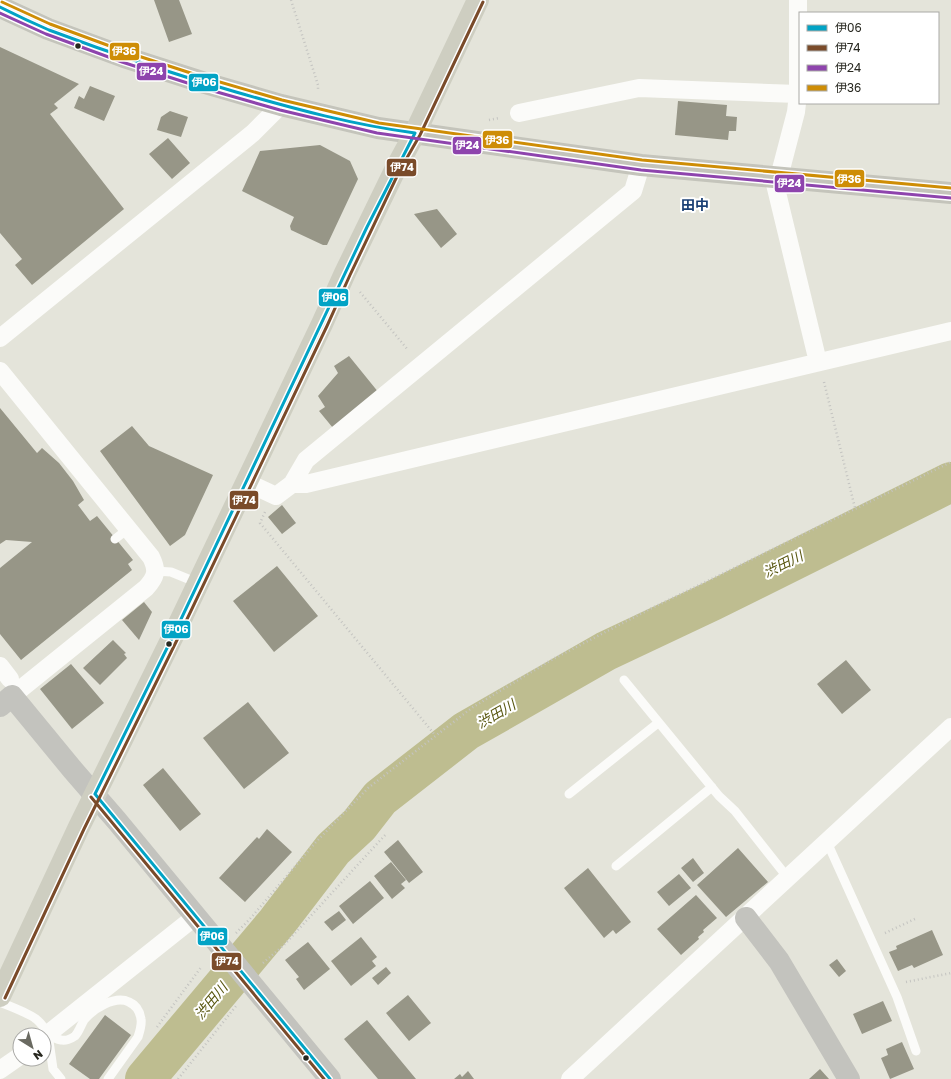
<svg xmlns="http://www.w3.org/2000/svg" width="951" height="1079" viewBox="0 0 951 1079" font-family="'Golos Text','Noto Sans JP',sans-serif">
	<style>
		.lines { fill: none; stroke-linecap: round; stroke-linejoin: round }
		.river { stroke: #bebd90; stroke-width: 40 }
		.building { fill: #979687 }
		.path { stroke: #c4c4c1; stroke-width: 2.5; stroke-dasharray: 1 3; stroke-linecap: butt }
		.lane { stroke: #fbfbf9; stroke-width: 9 }
		.street { stroke: #fbfbf9; stroke-width: 18 }
		.secondary { stroke: #c3c3be; stroke-width: 22 }
		.primary { stroke: #c4c4bb; stroke-width: 22 }
		.highway { stroke: #cecec1; stroke-width: 22 }
		.bus-1-casing { stroke: #fff; stroke-width: 6 }
		.bus-2-casing { stroke: #fff; stroke-width: 6 }
		.bus-3-casing { stroke: #fff; stroke-width: 6 }
		.bus-4-casing { stroke: #fff; stroke-width: 6 }
		.bus-1 { stroke: #02a3c5; stroke-width: 3 }
		.bus-2 { stroke: #7a4b2a; stroke-width: 3 }
		.bus-3 { stroke: #8e44ad; stroke-width: 3 }
		.bus-4 { stroke: #ce8d06; stroke-width: 3 }
		.bus-dot { fill: #282820; stroke: #fff; stroke-width: 1.5 }
		.labels { text-anchor: middle; stroke-width: 4; stroke-linejoin: round; paint-order: stroke }
		.neighbourhood-label { font-size: 14px; font-weight: bold; fill: #1a3f74; stroke: #fff }
		.water-label { font-size: 14px; font-style: italic; fill: #58560f; stroke: #fff }
		.line-badge { stroke: #fff; stroke-width: 1.5 }
		.badge-label { font-size: 11px; text-anchor: middle; font-weight: bold; fill: #fff }
	</style>
	<rect width="100%" height="100%" fill="#e4e4da"/>
	<g class="lines">
		<path class="river" d="M145 1079 277 922 333 849 359 825 380 798 466 731 606 651 712 601 951 482"/>
	</g>
	<path class="building" d="M154 0H179L192 34 169 42Z
		M0 47 79 84 54 104 58 108 50 114 124 209 32 285 15 265 22 259 0 233Z
		M90 86 115 96 104 121 74 108 79 96 84 99Z
		M678 101 727 105 726 116 737 117 736 131H729L728 140 675 135Z
		M170 111 188 117 181 137 157 130 161 117Z
		M168 138 190 163 172 179 149 154Z
		M320 145 350 161 358 179 327 245H323L291 230 290 226 294 217 242 191 260 151Z
		M437 209 457 234 441 248 414 214Z
		M349 356 379 393 333 428 319 411 325 407 318 396 338 373 334 366Z
		M0 408 37 453 42 448 59 463 73 481 84 500 78 505 90 521 97 516 133 560 128 564 132 570 21 660 0 634V568L32 542 6 540 0 544Z
		M132 426 149 446 213 475 185 535 170 546 100 451Z
		M282 505 296 523 282 534 268 517Z
		M277 566 318 616 274 652 233 601Z
		M144 602 152 612 139 640 122 620Z
		M113 640 126 653 124 654 127 658 100 685 83 668Z
		M846 660 871 690 842 714 817 684Z
		M71 664 104 703 72 729 40 689Z
		M248 702 289 753 244 789 203 738Z
		M163 768 201 814 180 831 143 785Z
		M267 829 292 852 245 902 219 878 257 837 259 839Z
		M398 840 423 872 409 883 384 852Z
		M738 848 768 882 726 917 697 885Z
		M693 858 704 873 693 882 681 868Z
		M391 862 406 880 401 884 405 888 392 899 374 876Z
		M588 868 631 922 616 934 613 930 604 938 564 888Z
		M679 874 691 888 669 906 657 892Z
		M370 881 384 898 353 924 339 906Z
		M696 895 717 918 703 930 704 932 698 937 699 939 681 955 657 929Z
		M339 911 346 920 332 931 324 922Z
		M932 930 943 955 914 968 912 965 898 971 889 952 897 949 896 946Z
		M361 937 377 957 372 961 376 966 351 986 331 961Z
		M308 942 330 969 304 990 296 979 299 977 285 960Z
		M837 959 846 971 839 977 829 965Z
		M386 967 391 973 378 985 372 978Z
		M408 995 431 1023 409 1041 386 1013Z
		M883 1001 892 1021 862 1034 853 1014Z
		M105 1015 131 1035 99 1079H90L69 1064Z
		M367 1020 416 1079H378L344 1039Z
		M902 1042 914 1069 890 1079 881 1058 888 1055 886 1049Z
		M820 1069 829 1079H809Z
		M468 1071 474 1079H454L460 1074 462 1077Z"/>
	<g class="lines">
		<path class="path" d="M291 0 318 85V91
			M489 120 499 118
			M360 292 408 350
			M824 382 855 508
			M265 512 260 523 435 735
			M236 933 249 920 315 843 368 788 473 707 553 659 648 610 951 462
			M885 933 917 918
			M263 963 284 945 387 833
			M906 982 951 973
			M157 1027 202 966
			M178 1079 236 1006"/>
		<path class="lane" d="M115 539 128 529
			M155 571 171 572 198 583
			M624 680 719 796 735 811 788 878
			M569 794 658 723
			M827 842 897 997 916 1051
			M616 866 712 787
			M0 1002C9 1006 29 1013 36 1019 45 1026 48 1038 61 1040 65 1041 71 1039 75 1036 79 1032 81 1025 84 1020 93 1009 115 995 129 1002 136 1005 140 1012 141 1019 142 1025 140 1031 138 1037L108 1079
			M48 1034 53 1069 61 1079"/>
		<path class="street" d="M519 113 639 88 798 94
			M773 176 818 362
			M779 177 796 112 798 94V0
			M0 338 253 133 281 105
			M0 371 151 557C158 571 156 577 146 588L12 696
			M246 482 276 496 292 484H306L951 331
			M292 484 306 460 633 191 641 165
			M0 666 10 679
			M44 1037 196 916
			M0 1070 20 1056
			M570 1079 951 727"/>
		<path class="secondary" d="M0 706 12 696 72 769 117 821 330 1079
			M746 918 779 961 849 1079"/>
		<path class="primary" d="M0 7 48 29 124 57 205 83 281 105 378 128 641 165 951 193"/>
		<path class="highway" d="M0 996 79 827 173 636 322 324 345 273 396 168 415 133 478 0"/>
		<g class="bus-1-casing">
			<path id="bus-1" d="M0 7C16 15 33 23 49 30 110 53 173 74 236 92 295 109 354 125 415 133
				M95 794 173 636 367 227 415 133
				M95 794 330 1079"/>
		</g>
		<g class="bus-2-casing">
			<path id="bus-2" d="M91 797 324 1079
				M5 998 84 829 178 638 327 326 350 275 400 170 420 135 483 2"/>
		</g>
		<g class="bus-3-casing">
			<path id="bus-3" d="M0 13 46 34 122 62 203 88 280 110 377 133 641 170 951 198"/>
		</g>
		<g class="bus-4-casing">
			<path id="bus-4" d="M2 2 50 24 126 52 206 78 282 100 379 123 642 160 951 188"/>
		</g>
		<use href="#bus-1" class="bus-1"/>
		<use href="#bus-2" class="bus-2"/>
		<use href="#bus-3" class="bus-3"/>
		<use href="#bus-4" class="bus-4"/>
	</g>
	<g class="bus-dot">
		<circle cx="78" cy="46" r="3.5"/>
		<circle cx="169" cy="644" r="3.5"/>
		<circle cx="306" cy="1058" r="3.5"/>
	</g>
	<g class="labels">
		<g class="neighbourhood-label">
			<text x="695" y="210">田中</text>
		</g>
		<g class="water-label">
			<text transform="translate(783 564) rotate(-26)" y="5">渋田川</text>
			<text transform="translate(496 714) rotate(-30)" y="5">渋田川</text>
			<text transform="translate(211 1001) rotate(-50)" y="5">渋田川</text>
		</g>
	</g>
	<g class="line-badge">
		<rect x="109" y="42" width="31" height="19" rx="4" fill="#ce8d06"/>
		<rect x="136" y="62" width="31" height="19" rx="4" fill="#8e44ad"/>
		<rect x="188" y="73" width="31" height="19" rx="4" fill="#02a3c5"/>
		<rect x="482" y="130" width="31" height="19" rx="4" fill="#ce8d06"/>
		<rect x="452" y="136" width="30" height="19" rx="4" fill="#8e44ad"/>
		<rect x="386" y="158" width="31" height="19" rx="4" fill="#7a4b2a"/>
		<rect x="834" y="169" width="31" height="19" rx="4" fill="#ce8d06"/>
		<rect x="774" y="174" width="31" height="19" rx="4" fill="#8e44ad"/>
		<rect x="318" y="288" width="31" height="19" rx="4" fill="#02a3c5"/>
		<rect x="229" y="490" width="30" height="20" rx="4" fill="#7a4b2a"/>
		<rect x="161" y="620" width="30" height="19" rx="4" fill="#02a3c5"/>
		<rect x="197" y="927" width="31" height="19" rx="4" fill="#02a3c5"/>
		<rect x="211" y="952" width="31" height="19" rx="4" fill="#7a4b2a"/>
	</g>
	<g class="badge-label">
		<text x="124" y="55">伊36</text>
		<text x="151" y="75">伊24</text>
		<text x="204" y="86">伊06</text>
		<text x="497" y="144">伊36</text>
		<text x="467" y="149">伊24</text>
		<text x="402" y="171">伊74</text>
		<text x="849" y="183">伊36</text>
		<text x="789" y="187">伊24</text>
		<text x="334" y="301">伊06</text>
		<text x="244" y="504">伊74</text>
		<text x="176" y="633">伊06</text>
		<text x="212" y="940">伊06</text>
		<text x="227" y="965">伊74</text>
	</g>
	<rect x="799" y="12" width="140" height="92" fill="#ffffff" stroke="#a9a9a6"/>
	<rect x="807" y="25" width="20" height="6" fill="#02a3c5" stroke="#a9a9a6"/>
	<text x="835" y="32" font-size="12" fill="#282820">伊06</text>
	<rect x="807" y="45" width="20" height="6" fill="#7a4b2a" stroke="#a9a9a6"/>
	<text x="835" y="52" font-size="12" fill="#282820">伊74</text>
	<rect x="807" y="65" width="20" height="6" fill="#8e44ad" stroke="#a9a9a6"/>
	<text x="835" y="72" font-size="12" fill="#282820">伊24</text>
	<rect x="807" y="85" width="20" height="6" fill="#ce8d06" stroke="#a9a9a6"/>
	<text x="835" y="92" font-size="12" fill="#282820">伊36</text>
	<g transform="translate(32 1047) rotate(143)"><circle r="19" fill="#ffffff" stroke="#a9a9a6"/>
	<path d="M0-3L7 15L0 10L-7 15Z" fill="#6a6a61"/>
	<text y="-6" font-size="11" font-weight="bold" text-anchor="middle" fill="#282820">N</text>
	</g>
</svg>
